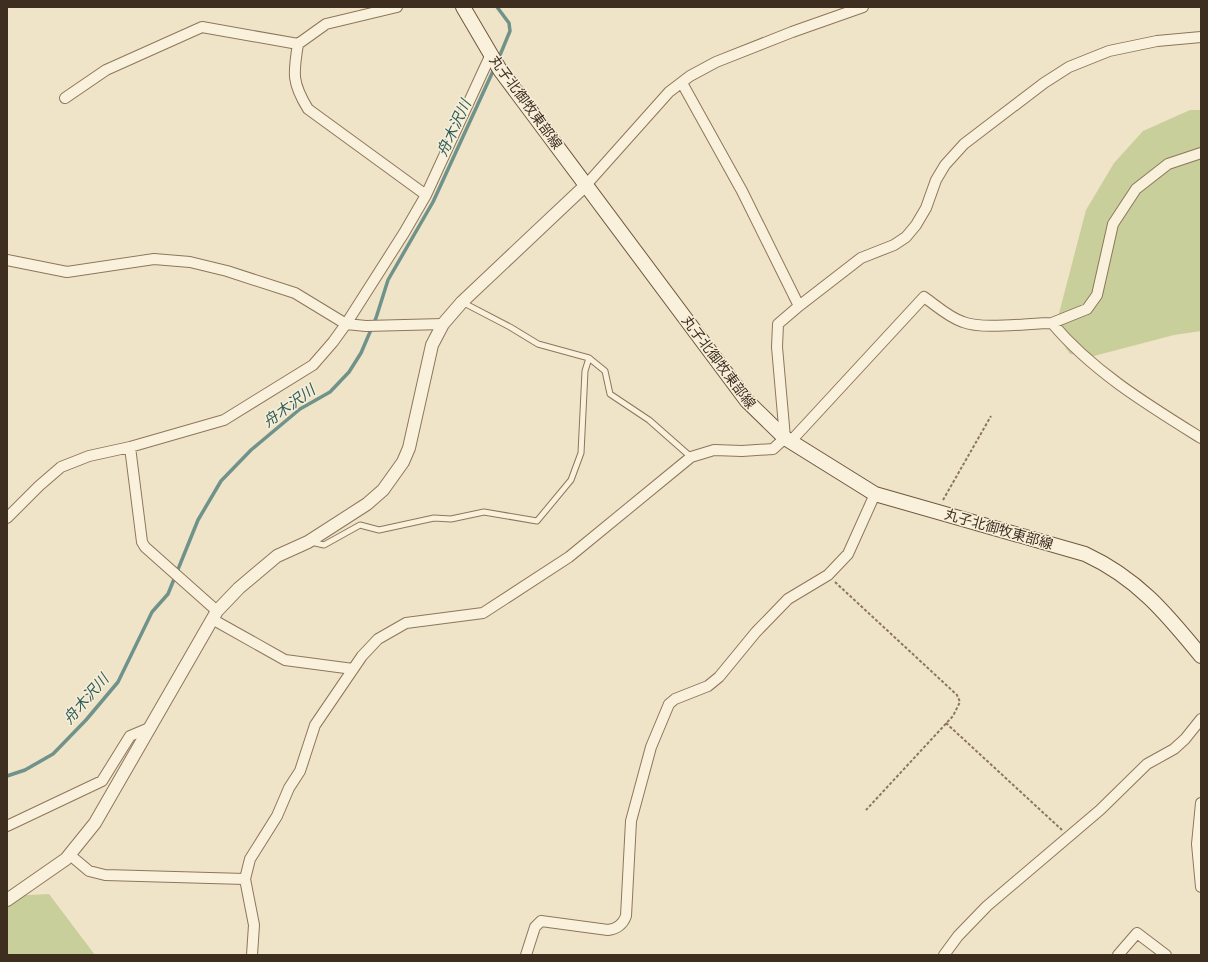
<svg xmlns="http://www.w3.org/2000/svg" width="1208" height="962" viewBox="0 0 1208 962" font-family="'Times New Roman','Noto Sans JP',serif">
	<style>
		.green { fill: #c9cf9b }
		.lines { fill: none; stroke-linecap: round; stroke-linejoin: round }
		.stream { stroke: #6f938a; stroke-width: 3.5 }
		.service-casing { stroke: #8d765c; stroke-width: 7 }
		.minor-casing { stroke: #8d765c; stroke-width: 12 }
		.tertiary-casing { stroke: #8d765c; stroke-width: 14 }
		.secondary-casing { stroke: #6f573f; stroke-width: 16 }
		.path { stroke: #8d765c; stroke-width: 2; stroke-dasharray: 3 2; stroke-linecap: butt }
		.service { stroke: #faf1dc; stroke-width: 5 }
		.minor { stroke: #faf1dc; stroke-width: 10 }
		.tertiary { stroke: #faf1dc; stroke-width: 12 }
		.secondary { stroke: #faf1dc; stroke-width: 14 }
		.labels { text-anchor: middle; stroke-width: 3; stroke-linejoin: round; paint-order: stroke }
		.street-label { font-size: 14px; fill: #3d2e20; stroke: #f7eed8 }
		.water-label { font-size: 15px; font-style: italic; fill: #2f5d5a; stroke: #f7eed8 }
	</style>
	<rect width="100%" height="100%" fill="#f0e4c8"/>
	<path class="green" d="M1190 110H1201V331L1174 335 1094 356 1070 354 1061 341 1057 321 1086 210 1114 163 1143 131Z
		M49 894 95 955H7V896Z"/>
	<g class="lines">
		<path class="stream" d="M497 7 509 23 510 31 498 60
			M7 776 25 770 53 754 86 720 118 682 152 612 168 594 198 520 221 481 251 450 300 409 330 392 349 372 361 353 376 318 388 280 433 202 494 69"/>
		<g class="service-casing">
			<path id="service" d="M462 302 510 327 538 344 589 358 605 371 610 394 649 420 691 457
				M311 542 324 545 360 525 379 530 434 518 451 519 484 512 537 521 571 480 581 453 585 371 589 358"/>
		</g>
		<g class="minor-casing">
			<path id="minor" d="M298 44C293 74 292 83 308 109L426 195
				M65 98 106 70 202 27 298 44 326 24 397 7
				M586 185 669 92 690 76 716 62 792 32 863 7
				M7 260 67 272 154 259 190 262 227 271 295 293 346 324 366 326 443 324
				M799 306 861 258 894 245 906 237 916 225 926 208 936 180 945 165 964 144 1044 83 1069 67 1109 51 1157 41 1201 37
				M1052 323 1087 309 1097 295 1113 224 1136 189 1168 164 1201 153
				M790 442 924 297C937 306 948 317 963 322 983 330 1029 323 1052 323 1092 371 1148 405 1201 438
				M130 447 142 542 145 547 217 611
				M7 518 39 486 61 467 89 456 130 447 224 420 313 365 333 342 346 324 404 233 426 195 491 54
				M212 619 285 660 353 669
				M1201 803 1197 844 1201 887
				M7 826 102 781 130 736 149 728
				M70 855 89 871 105 875 245 879
				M252 955 254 925 245 879 250 859 277 816 289 788 300 771 315 725 362 656 378 639 406 623 483 613 569 557 691 457 714 450 742 451 773 449 785 438 777 347 778 324 799 306 742 191 682 83
				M526 955 535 927 541 921 608 930C617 929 623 924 626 916L631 821 651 747 669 704 675 699 708 686 719 677 756 632 788 599 828 575 848 554 875 494
				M944 955 958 936 987 906 1100 810 1147 764 1174 749 1185 739 1201 719
				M1118 955 1137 933 1166 955"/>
		</g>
		<g class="tertiary-casing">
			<path id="tertiary" d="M7 900 66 859 95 823 217 611 239 588 277 556 308 542 367 504 383 490 403 462 409 448 432 345 443 324 462 302 586 185"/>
		</g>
		<g class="secondary-casing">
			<path id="secondary" d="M463 7 500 70 747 401 785 438 875 494 1085 554C1137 578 1166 613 1201 656"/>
		</g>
		<path class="path" d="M943 500 991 416
			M835 582 957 695 960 702 953 716 866 810
			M946 723 1062 830"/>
		<use href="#service" class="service"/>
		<use href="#minor" class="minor"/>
		<use href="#tertiary" class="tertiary"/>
		<use href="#secondary" class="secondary"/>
	</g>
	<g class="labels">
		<g class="street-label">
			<text transform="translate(526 102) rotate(54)" y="5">丸子北御牧東部線</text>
			<text transform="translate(719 362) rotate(53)" y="5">丸子北御牧東部線</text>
			<text transform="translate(999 529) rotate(16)" y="5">丸子北御牧東部線</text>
		</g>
		<g class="water-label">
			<text transform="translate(454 128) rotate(-65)" y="5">舟木沢川</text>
			<text transform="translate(289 406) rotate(-36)" y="5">舟木沢川</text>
			<text transform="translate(86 699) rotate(-49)" y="5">舟木沢川</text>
		</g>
	</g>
	<rect width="1208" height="962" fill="none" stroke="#3d2e20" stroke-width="16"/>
</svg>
